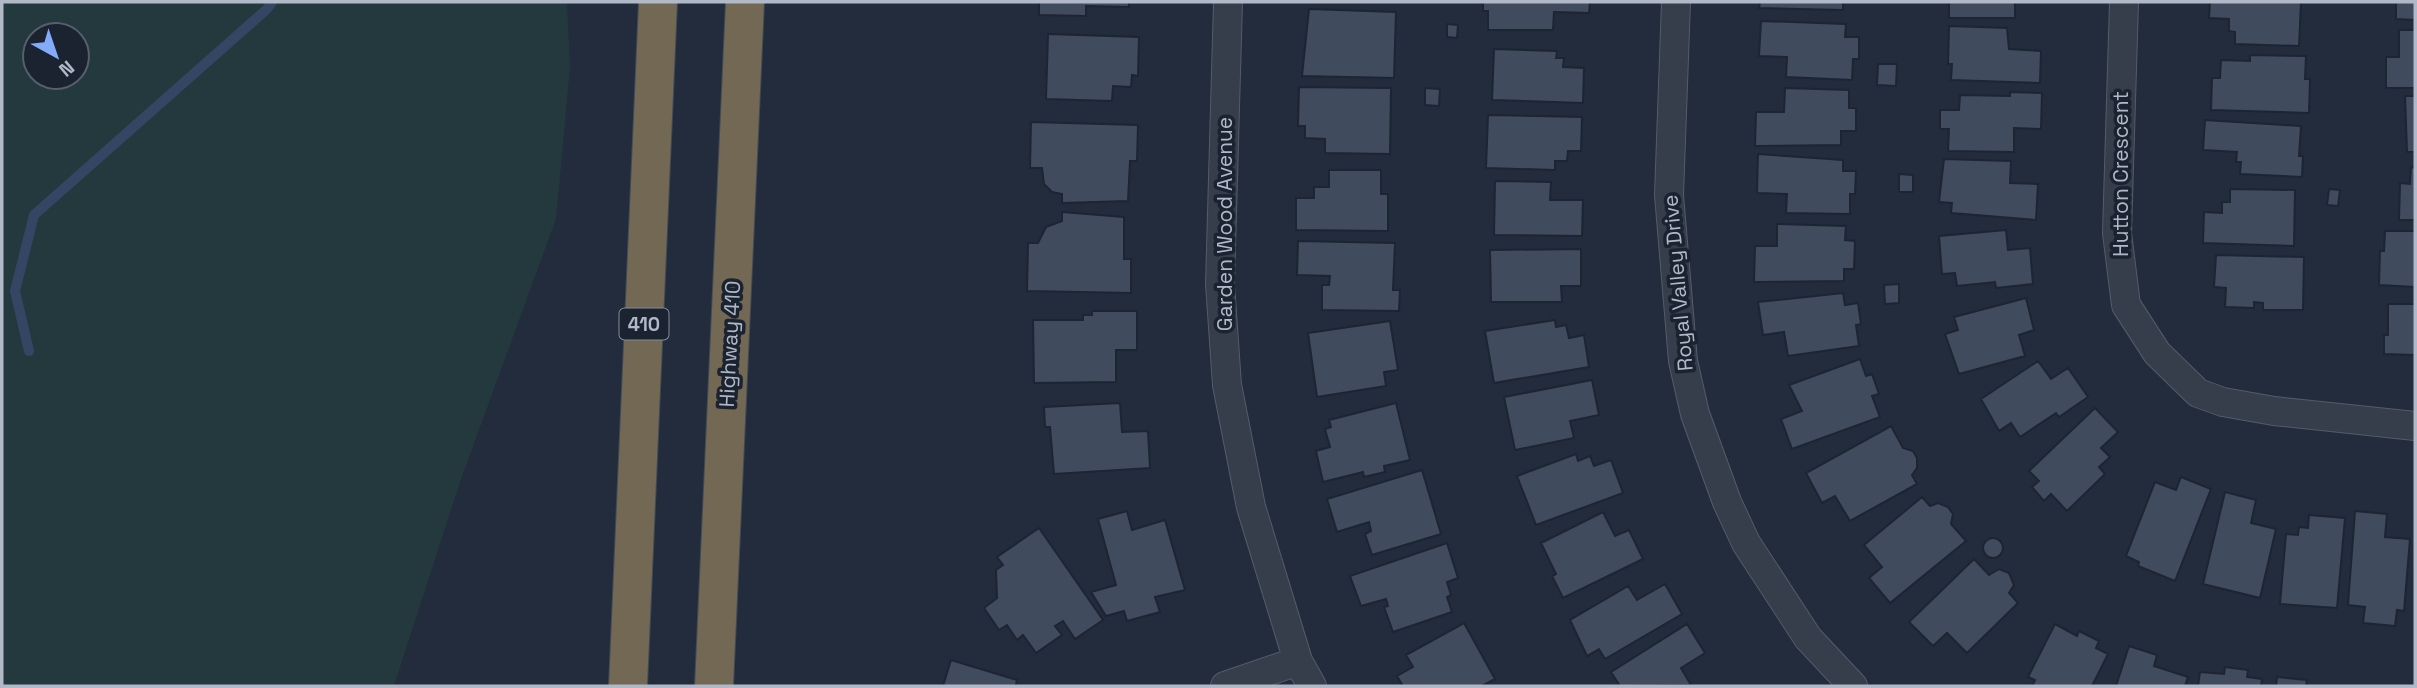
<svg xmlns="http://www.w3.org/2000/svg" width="2417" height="688" viewBox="0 0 2417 688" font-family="'Space Grotesk',sans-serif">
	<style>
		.green { fill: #24393d; fill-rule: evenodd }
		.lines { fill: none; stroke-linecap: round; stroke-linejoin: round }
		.stream { stroke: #354664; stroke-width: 10 }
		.building { fill: #414b5e; stroke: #1d2533; stroke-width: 2 }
		.street-casing { stroke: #545c6a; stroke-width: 30 }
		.highway-casing { stroke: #414957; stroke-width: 40 }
		.street { stroke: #363e4c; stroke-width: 28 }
		.highway { stroke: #726853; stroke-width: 38 }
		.labels { text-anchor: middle; stroke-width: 7; stroke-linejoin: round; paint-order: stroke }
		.shield { fill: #1b2331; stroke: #848c9b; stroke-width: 2 }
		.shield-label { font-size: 19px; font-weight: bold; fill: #b1b9c8 }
		.street-label { font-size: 21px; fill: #b1b9c8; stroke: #1b2331 }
	</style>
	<rect width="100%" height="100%" fill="#222c3c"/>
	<path class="green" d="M2 2H567L570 66 556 219 460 482 394 686H2ZM35 35H77V77H35Z"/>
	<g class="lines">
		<path class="stream" d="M29 351 15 291 34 215 267 9 272 2"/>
	</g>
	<path class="building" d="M1039 2H1129V7L1086 6V16L1039 15Z
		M1483 2H1590L1589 13 1554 12 1553 30H1488V11H1483Z
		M1760 2H1843V10L1759 8Z
		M1949 2H2015V18H1949Z
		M2210 2H2301L2299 46 2235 44V32L2229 31V19L2209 18Z
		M2396 2H2415V20L2396 19Z
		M1309 9 1396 12 1394 78 1302 76Z
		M1761 21 1846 24 1845 37H1859V59H1853L1852 80 1786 77 1787 57 1759 56Z
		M1447 24 1458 25 1457 38 1447 37Z
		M1949 26 2007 28 2009 49 2041 51 2040 83 1951 80 1952 64H1948Z
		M2399 30H2415V88H2386V57H2399Z
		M1048 34 1139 37 1138 76 1132 75 1131 87 1113 86 1112 101 1046 99Z
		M1494 49 1557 51 1556 58H1564L1563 67 1584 68 1583 103 1492 100Z
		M2250 55 2306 56 2305 79H2310L2309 113 2211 110 2212 78H2220L2221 60 2250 61Z
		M1878 64H1897L1896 86 1877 85Z
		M1299 87 1391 88 1390 154 1325 153V139L1305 138V126H1298Z
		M1425 88 1440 89 1439 106 1425 105Z
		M1785 88 1849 90V108H1856V131H1841V145L1755 146 1756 112H1784Z
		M2010 92 2042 93 2041 129 2014 128V152L1948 151 1949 129H1940V110H1959L1960 95 2010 96Z
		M2405 96H2415V152H2407Z
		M1488 115 1582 117 1581 151H1568L1567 161H1555V170L1486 168Z
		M2205 120 2301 126 2299 156H2303L2302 177 2240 174 2241 162H2236L2237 152 2203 150Z
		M1031 122 1138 125 1137 161H1130L1128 201 1062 203V194L1052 192 1044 184 1042 168H1030Z
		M1758 154 1843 160V171H1856L1855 194H1850V214L1786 213 1787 194 1757 193Z
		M1944 159 2011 161 2010 183 2038 184 2036 220 1951 213 1952 203 1939 202Z
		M2411 167 2415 168V220H2399L2400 183 2410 184Z
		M1329 170H1381V194H1388V231L1296 230V198H1314V187H1329Z
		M1899 174 1913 175V192H1899Z
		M1495 181 1551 182 1550 200H1583L1582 236 1494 235Z
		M2230 189 2295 190 2294 246 2203 243 2204 212 2222 213V202H2230Z
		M2329 189 2340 190 2338 206 2327 205Z
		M1062 212 1124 217V259H1131V293L1027 291 1028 243H1038L1046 227 1062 221Z
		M1777 224 1846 226 1845 240 1855 241 1854 269H1844V281L1754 282 1755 246H1777Z
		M2006 230 2008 250 2030 248 2033 284 1996 288 1995 282 1957 286 1955 273 1942 274 1939 236Z
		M2385 231H2415V287L2379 285 2380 251H2384Z
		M1298 241 1395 243 1393 290H1400L1399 311 1322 310V285H1329L1330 276 1297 275Z
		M1581 249V286H1561L1562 302H1491L1490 250Z
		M2216 255 2304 257 2303 310H2263V303L2254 302V308L2225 307 2226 288 2214 287Z
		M1899 284V303L1885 304 1884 285Z
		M1843 293 1845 305 1858 303 1861 324 1856 325 1859 346 1788 356 1784 332 1763 335 1758 302Z
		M2026 298 2034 330 2019 335 2025 356 1959 374 1945 334 1958 330 1954 317Z
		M2388 304H2415V355L2384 354V335H2388Z
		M1092 311H1137V350H1116V382L1034 383 1033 320H1083V315H1092Z
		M1555 320 1556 327 1566 325 1569 338 1584 335 1589 367 1494 383 1485 331Z
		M1390 321 1398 370 1384 372 1386 386 1317 397 1308 333Z
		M1860 359 1866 376 1872 374 1879 394 1872 396 1880 417 1792 449 1781 419 1802 411 1789 385Z
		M2038 361 2051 379 2068 368 2088 397 2059 417 2056 413 2020 437 2011 423 1999 431 1981 399Z
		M1592 380 1599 415 1570 421 1574 438 1515 450 1504 397Z
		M1120 403 1122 432 1148 431 1150 468 1054 474 1050 427H1045L1044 407Z
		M1396 403 1410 460 1384 466 1385 472 1364 477 1363 472 1323 482 1316 451 1330 447 1325 429 1331 427 1329 420Z
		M2095 408 2118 432 2101 448 2110 457 2099 467 2105 474 2067 511 2051 494 2044 501 2032 487 2039 481 2029 471Z
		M1891 426 1903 448 1913 451 1917 458V468L1912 475 1917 484 1850 521 1835 496 1822 503 1806 473Z
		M1576 454 1578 461 1590 456 1594 466 1611 460 1623 493 1536 525 1517 476Z
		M1422 470 1441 534 1372 555 1365 534 1371 531 1369 522 1337 532 1327 499Z
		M2181 477 2211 489 2175 581 2138 566 2139 562 2126 556 2155 482 2176 490Z
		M2225 492 2256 500 2251 523 2276 529 2260 598 2203 584Z
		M1922 497 1930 506 1938 503 1948 507 1953 514 1951 524 1966 541 1890 603 1869 578 1882 567 1864 545Z
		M1127 511 1132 530 1165 520 1185 590 1155 597 1160 612 1127 621 1124 611 1106 616 1091 592 1116 585 1098 519Z
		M2355 511 2387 514 2385 537 2410 539 2404 611 2397 610 2395 626 2363 623 2365 607 2348 605Z
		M1603 512 1615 536 1629 530 1643 559 1563 598 1552 576 1556 574 1541 543Z
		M2309 515 2345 518 2337 608 2280 604 2286 534 2298 535 2299 527 2308 528Z
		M1039 528 1103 620 1075 639 1063 621 1055 626 1062 635 1036 653 1023 635 1017 640 1007 625 999 630 984 608 997 598 996 570 1003 565 997 557Z
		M1983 548a10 10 0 1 1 20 0a10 10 0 1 1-20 0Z
		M1447 543 1458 578 1447 582 1451 595 1447 597 1452 612 1393 632 1384 607 1388 606 1386 599 1361 606 1350 576Z
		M1974 559 1989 575 1999 569 2009 573 2014 585 2009 593 2018 603 1967 653 1947 633 1933 646 1909 622Z
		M1665 584 1682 614 1605 659 1599 649 1587 656 1570 620 1628 586 1637 600Z
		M1464 623 1495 679 1482 686H1403L1397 676 1413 667 1406 655Z
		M1687 624 1705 653 1681 668 1691 685 1620 686 1611 672Z
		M2055 624 2077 636 2079 631 2099 641 2096 648 2108 654 2092 686H2032L2035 680 2028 677Z
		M2129 646 2157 655 2154 666 2188 677 2185 686H2116Z
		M951 660 1017 680 1016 685 1022 686H943Z
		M2225 667 2248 670 2247 677 2262 679 2261 686H2198L2200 672 2224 674Z
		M2277 677 2307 680 2306 686H2276Z"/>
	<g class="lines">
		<g class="street-casing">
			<path id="street" d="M1228 2 1220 284 1227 385 1251 507 1298 661 1312 686
				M1676 2 1669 195 1683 361 1695 414 1727 502 1746 543 1808 638 1853 686
				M2124 2 2117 233 2126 305 2157 353 2198 393 2223 402 2274 411 2415 426
				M1225 686 1298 661"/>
		</g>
		<g class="highway-casing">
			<path id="highway" d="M628 686 658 2
				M714 686 745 2"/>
		</g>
		<use href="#street" class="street"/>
		<use href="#highway" class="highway"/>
	</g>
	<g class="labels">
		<rect class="shield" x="619.5" y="308.5" width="49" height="31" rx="5"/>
		<g class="shield-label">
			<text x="644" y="331">410</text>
		</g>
		<g class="street-label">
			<text transform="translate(2121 174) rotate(-90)" y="7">Hutton Crescent</text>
			<text transform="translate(1225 224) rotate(-90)" y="7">Garden Wood Avenue</text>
			<text transform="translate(1678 283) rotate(-95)" y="7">Royal Valley Drive</text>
			<text transform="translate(730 344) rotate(-87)" y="7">Highway 410</text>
		</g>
	</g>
	<rect width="2417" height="688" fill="none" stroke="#b1b9c8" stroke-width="7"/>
	<g transform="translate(56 56) rotate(140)"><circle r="33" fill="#1b2331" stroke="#575f6d" stroke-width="2"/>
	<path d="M0-5L12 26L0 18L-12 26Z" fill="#84abfa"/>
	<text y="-10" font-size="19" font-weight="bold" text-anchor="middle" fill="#b1b9c8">N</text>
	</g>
</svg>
